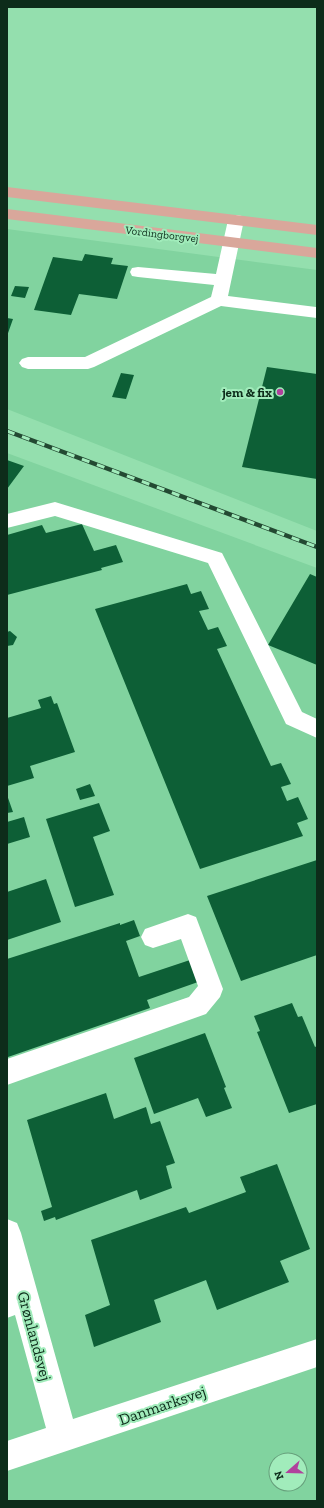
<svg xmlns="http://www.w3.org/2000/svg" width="324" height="1508" viewBox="0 0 324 1508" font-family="'Zilla Slab',serif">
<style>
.built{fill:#81d39f;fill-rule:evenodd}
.building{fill:#0d5f36}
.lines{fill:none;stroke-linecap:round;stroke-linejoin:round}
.minor{fill:#fff;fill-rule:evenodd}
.major{fill:#d9a79b;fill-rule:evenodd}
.rail-casing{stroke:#234932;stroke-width:4.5}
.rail{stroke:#a1ecbb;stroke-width:3;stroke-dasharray:8;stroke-linecap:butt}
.poi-dot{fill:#b1419d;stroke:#a1ecbb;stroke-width:1.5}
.labels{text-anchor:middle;stroke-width:4;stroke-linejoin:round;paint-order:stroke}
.far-street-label{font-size:11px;fill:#0d2c1a;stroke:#a1ecbb}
.poi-label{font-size:13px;font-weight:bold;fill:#0d2c1a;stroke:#a1ecbb;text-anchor:end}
.near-street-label{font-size:16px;fill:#0d2c1a;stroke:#a1ecbb}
</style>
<rect width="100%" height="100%" fill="#94dfae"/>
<path class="built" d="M7,229L317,270V531L7,409Z
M7,453L317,568V1501H7ZM276,1460H300V1484H276Z"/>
<path class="building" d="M85,254L113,258L111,264L128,266L117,299L79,294L71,315L34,310L53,257L82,261Z
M15,286L29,287L25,298L11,296Z
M7,318L13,319L7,336Z
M267,367L317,374V479L242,467Z
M121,373L134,375L126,399L112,397Z
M7,460L24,466L7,489Z
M82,524L94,551L116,545L123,562L101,568L102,570L7,595V535L42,525L46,533Z
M310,574L317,577V665L268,645Z
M187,584L191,594L201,591L209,609L199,611L208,630L218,627L227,646L217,649L271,766L281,763L291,784L281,787L287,801L298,797L308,819L297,823L303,836L200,869L95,609Z
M10,631L17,637L13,645L7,646V632Z
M51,696L54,704L57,703L75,752L30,766L34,778L7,786V718L41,708L38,700Z
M90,784L95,796L80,800L76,789Z
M7,795L13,812L7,813Z
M99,803L110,831L93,837L114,895L75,907L46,819Z
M24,817L30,837L7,844V822Z
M317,860V955L241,981L207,896Z
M46,879L61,922L7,940V892Z
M134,920L140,936L126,941L139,977L190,960L198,982L147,1000L150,1008L8,1057L7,1052V959L120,923V925Z
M292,1003L298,1017L302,1016L315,1047L317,1046V1104L289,1113L257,1032L260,1031L254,1016Z
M205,1033L226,1087L224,1088L232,1108L206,1117L198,1098L154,1114L134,1058Z
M106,1093L114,1119L146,1107L151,1124L160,1121L175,1163L166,1166L172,1188L140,1200L137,1190L56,1220L55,1217L44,1221L41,1211L52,1207L27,1120Z
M277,1164L310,1249L280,1261L289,1282L217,1310L206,1280L154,1300L161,1322L94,1347L85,1315L110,1305L91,1240L186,1207L189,1213L246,1192L240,1177Z"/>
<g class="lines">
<path class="minor" d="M236,215L242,216L244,220L228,296L316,307L317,318L221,306L94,367L88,369H28L22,367L19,363L22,359L28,357H85L211,297L214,285L138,277L132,276L130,272L132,268L138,267L216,274L228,220L230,216Z
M55,502L222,553L302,712L317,719V738L286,724L208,563L55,516L7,528V514Z
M188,914L196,917L223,989L220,997L206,1014L7,1085V1059L189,997L198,986L181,939L153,948L145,945L141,937L145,929Z
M7,1219L17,1223L21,1233L73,1419L317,1339V1367L7,1471V1441L46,1428L15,1315L7,1318V1290L8,1289L7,1284Z"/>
<path class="major" d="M7,187L317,225V235L7,197Z
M7,209L317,248V258L7,219Z"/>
<g class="rail-casing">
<path id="rail" d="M7,431L317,547"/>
</g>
<use href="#rail" class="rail"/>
</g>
<circle class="poi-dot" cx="280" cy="392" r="4"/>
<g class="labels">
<g class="far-street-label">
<text transform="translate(162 234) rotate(7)" y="4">Vordingborgvej</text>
</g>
<g class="poi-label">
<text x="272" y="397">jem &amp; fix</text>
</g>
<g class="near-street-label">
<text transform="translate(35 1336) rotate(75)" y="6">Grønlandsvej</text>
<text transform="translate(162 1405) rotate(-19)" y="6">Danmarksvej</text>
</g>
</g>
<rect width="324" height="1508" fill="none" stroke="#0d2c1a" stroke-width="16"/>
<g transform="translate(288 1472) rotate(250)"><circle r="19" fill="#a1ecbb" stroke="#669f7b"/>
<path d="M0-3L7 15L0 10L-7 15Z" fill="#b1419d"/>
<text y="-6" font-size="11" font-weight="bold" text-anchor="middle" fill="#0d2c1a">N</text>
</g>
</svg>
